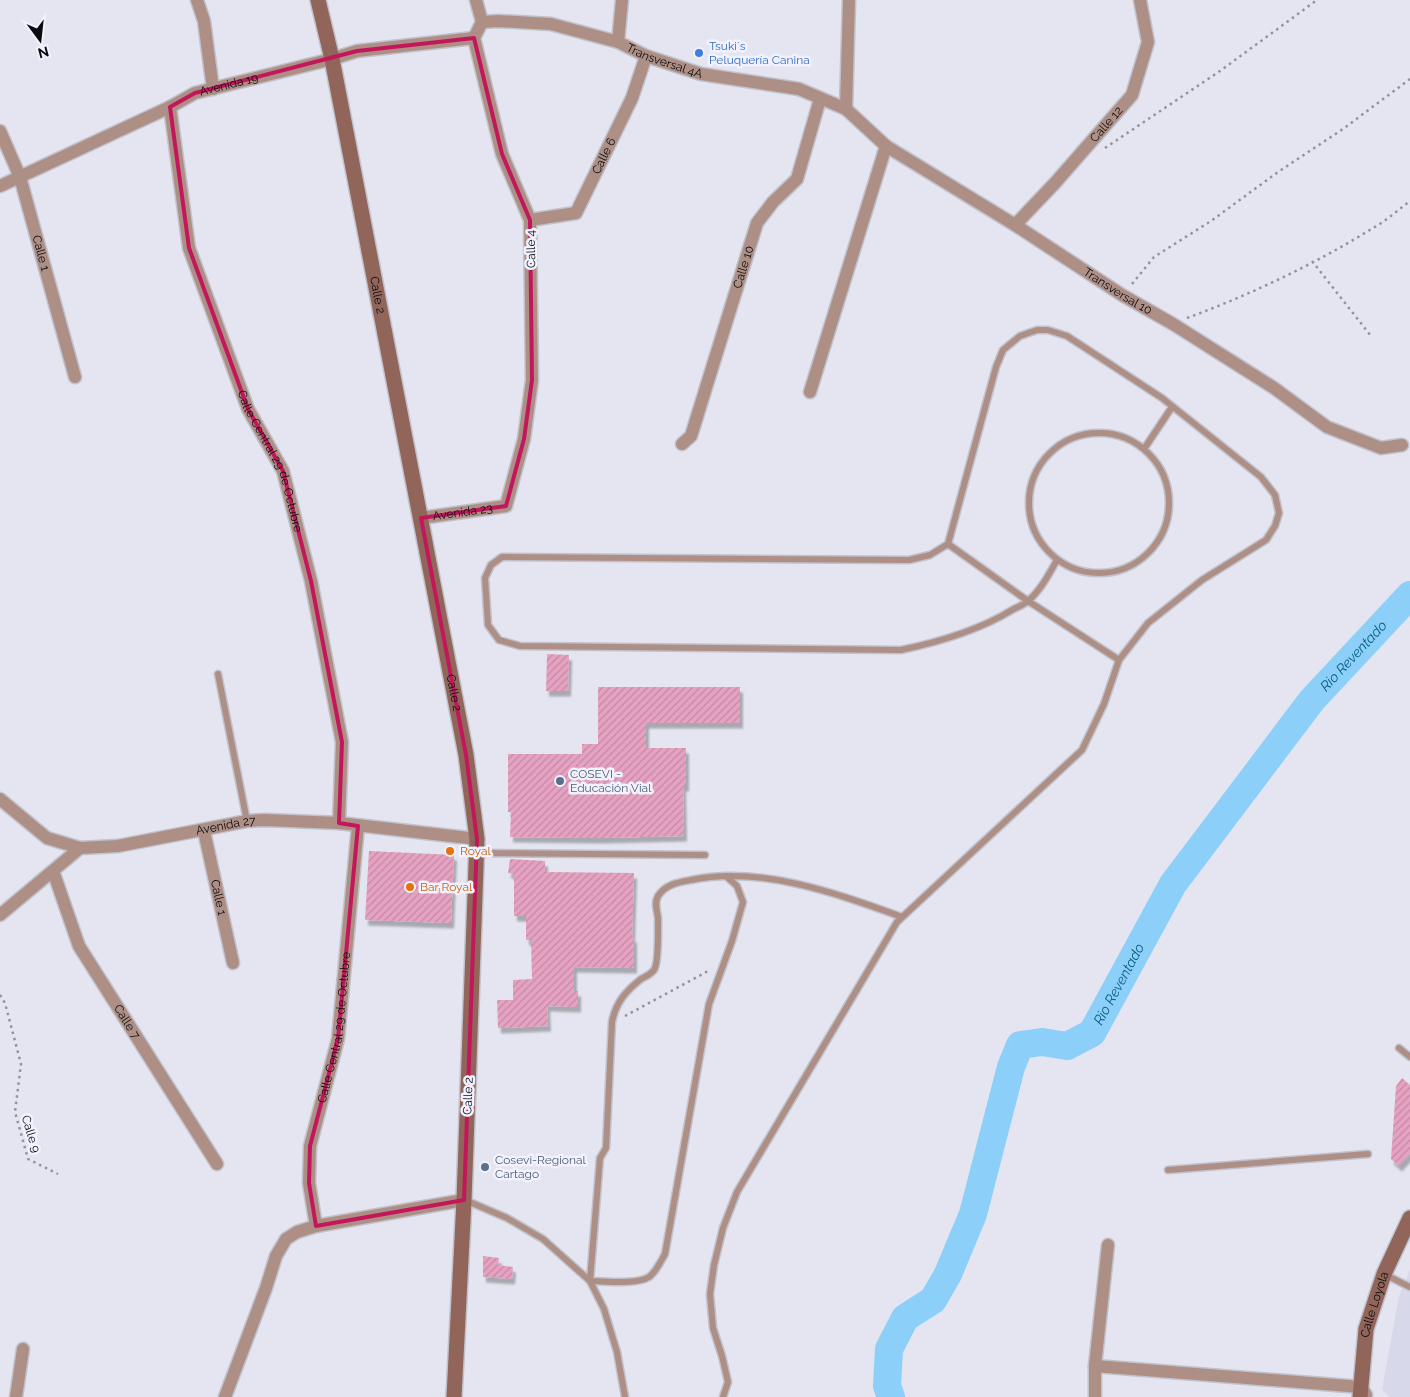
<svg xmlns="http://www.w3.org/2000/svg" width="1410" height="1397" viewBox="0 0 1410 1397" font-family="Raleway,sans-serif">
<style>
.built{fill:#d7d9eb}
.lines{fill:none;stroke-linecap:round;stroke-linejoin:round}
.river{stroke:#8ccff8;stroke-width:28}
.building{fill:url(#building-hatch);filter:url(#shadow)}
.lane-casing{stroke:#c1c2cc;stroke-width:9}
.street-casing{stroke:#c1c2cc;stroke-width:15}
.secondary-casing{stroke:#c1c2cc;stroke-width:18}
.path{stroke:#92939b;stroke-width:2.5;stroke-dasharray:2.5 4;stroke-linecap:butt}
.lane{stroke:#ae8f86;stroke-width:6}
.street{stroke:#ae8f86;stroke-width:12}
.secondary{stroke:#916559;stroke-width:15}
.marked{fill:none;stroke:#c2185b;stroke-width:4;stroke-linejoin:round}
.shop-dot{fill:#3f7fe0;stroke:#f1f2fe;stroke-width:2}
.service-dot{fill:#5c6f8a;stroke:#f1f2fe;stroke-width:2}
.food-dot{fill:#e8710a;stroke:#f1f2fe;stroke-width:2}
.labels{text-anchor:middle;stroke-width:5;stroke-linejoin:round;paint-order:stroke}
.shop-label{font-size:12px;fill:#366cbe;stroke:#f1f2fe;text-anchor:start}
.street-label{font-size:12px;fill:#0b0b0f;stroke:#f1f2fe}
.service-label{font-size:12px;fill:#4e5e75;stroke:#f1f2fe;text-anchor:start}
.food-label{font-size:12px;fill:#c56008;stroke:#f1f2fe;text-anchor:start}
.water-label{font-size:14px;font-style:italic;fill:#075d83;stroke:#f1f2fe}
</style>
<defs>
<pattern id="building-hatch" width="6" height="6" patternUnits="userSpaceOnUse" patternTransform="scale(1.25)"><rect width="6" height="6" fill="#e6a2c1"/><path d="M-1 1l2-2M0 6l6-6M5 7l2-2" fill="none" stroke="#c48aa5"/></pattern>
<filter id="shadow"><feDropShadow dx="3" dy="5.5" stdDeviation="1" flood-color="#0004"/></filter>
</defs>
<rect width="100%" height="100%" fill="#e4e5f0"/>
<path class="built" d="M1410,1270V1397H1390L1382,1390L1399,1296Z"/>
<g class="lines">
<path class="river" id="s1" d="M891,1397L887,1386L889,1349L905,1318L933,1300L948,1274L973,1214L1011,1067L1020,1045L1042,1042L1067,1046L1092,1033L1173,884L1312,700L1410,595"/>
</g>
<path class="building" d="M547,654L569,655L568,691H546Z
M598,687H740V723H646V748H686V786H683L684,836L599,838L510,837L511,812H508V754H582V744H598Z
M369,851L454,855L451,923L365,920Z
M510,859L545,861V872L634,873L632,937H634V968L574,967V991H578V1007L547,1006L548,1026L498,1028L497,1000H513V980L532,979L531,940H526V916H514V874L508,873Z
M1402,1078L1410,1085V1154L1399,1166L1391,1159L1396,1086Z
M483,1256L499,1258L498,1265L513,1267L512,1279L483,1277Z"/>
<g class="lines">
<g class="lane-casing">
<path id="lane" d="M1029 503a70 70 0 1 1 140 0a70 70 0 1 1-140 0Z
M1144,449L1172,407
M948,544L1028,601L1119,660
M218,674L247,821
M477,853L705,855
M1399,1048L1410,1057
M1168,1170L1368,1154
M465,1200L507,1218L543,1239L590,1281L604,1309L617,1352L625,1397
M1384,1274L1410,1287
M590,1281L600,1158L606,1148L612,1022C616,1002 626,991 641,979C645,977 651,974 654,970C659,963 658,928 658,918C657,910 654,903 658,896C666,884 679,882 691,880C760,865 838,894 902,917
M590,1281C605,1281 636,1285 649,1277C656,1272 661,1261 665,1254L709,1004L732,941L743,902L737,886L726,876
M723,1397L728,1382L722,1356L713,1328L710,1294L714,1265L723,1228L737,1192L897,922L1082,750L1104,704L1119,660L1148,623L1202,580L1266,540L1275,526L1279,513L1275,495L1261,477L1162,398L1067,336L1048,330H1037L1020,336L1003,350L996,367L948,544L930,555L909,560L502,557L491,565L485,578L488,625L499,640L520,646L901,650C939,642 978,631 1012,610C1017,607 1024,605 1028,601C1041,590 1049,574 1057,560"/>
</g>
<g class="street-casing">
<g id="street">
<path d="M197,0L204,21L213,89"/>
<path id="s2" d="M482,22L498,21L551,24L618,42L646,56L701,74L799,89L846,109L886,146L1015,225L1122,295L1173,324L1274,388L1327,427L1381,448L1402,445"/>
<path d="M618,42L622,0"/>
<path id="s3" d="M170,107L189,248L248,409L283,471L311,581L342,742L339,823"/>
<path d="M846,109L849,0"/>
<path id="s4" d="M0,131L20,177L75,377"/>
<path id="s5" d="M0,186L170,107L195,93L332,59L357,51L474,38"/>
<path id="s6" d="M530,220L576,213L632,98L646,56"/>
<path id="s7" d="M1015,225L1055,183L1132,95L1148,42L1140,0"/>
<path d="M810,392L886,146"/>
<path id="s8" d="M682,444L691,436L757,223L773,202L797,179L820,99"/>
<path id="s9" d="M421,518L506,506L524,439L532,380L530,220L502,154L474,38L482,22L476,0"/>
<path d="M0,799L47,838L80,848"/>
<path id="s10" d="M204,831L233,963"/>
<path id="s11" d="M53,871L79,946L217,1164"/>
<path id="s12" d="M0,915L80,848L118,846L247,821L265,820L339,823L477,839"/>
<path id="s13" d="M316,1226L309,1183L310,1146L338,1039L358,826"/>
<path d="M1095,1366L1361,1387L1366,1395"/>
<path d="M16,1397L23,1349"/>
<path d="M225,1397L266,1288L276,1256L286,1239L297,1232L316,1226L464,1200"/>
<path d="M1095,1397V1366L1108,1245"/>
</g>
</g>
<g class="secondary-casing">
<g id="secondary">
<path id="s14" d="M318,0L332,59L466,755L477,839L464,1200L454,1397"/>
<path id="s15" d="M1360,1397L1366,1329L1384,1274L1410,1218"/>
</g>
</g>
<path class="path" d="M1105,148L1220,71L1317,0
M1312,261L1371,336
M1132,284L1154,257L1211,221L1278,172L1343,129L1410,79
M1187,318C1252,294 1315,264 1373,228C1386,221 1398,210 1410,201
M0,995L5,1003L21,1064L15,1112L28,1159L58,1174
M625,1016L710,970"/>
<use href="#lane" class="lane"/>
<use href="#street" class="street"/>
<use href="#secondary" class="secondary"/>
</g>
<path class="marked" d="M474,38L502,154L530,220L532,380L524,439L506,506L421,518L466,755L477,839L464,1200L316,1226L309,1183L310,1146L338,1039L358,826L339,823L342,742L311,581L283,471L248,409L189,248L170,107L195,93L357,51Z"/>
<circle class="shop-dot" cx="699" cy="53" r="5"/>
<g class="service-dot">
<circle cx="560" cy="781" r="5"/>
<circle cx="485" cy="1167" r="5"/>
</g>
<g class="food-dot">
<circle cx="450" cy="851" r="5"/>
<circle cx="410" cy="887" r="5"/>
</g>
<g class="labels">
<g class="shop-label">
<text x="709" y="50">Tsuki´s<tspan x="709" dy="14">Peluquería Canina</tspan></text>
</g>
<g class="street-label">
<text dy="4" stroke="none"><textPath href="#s2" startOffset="189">Transversal 4A</textPath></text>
<text dy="4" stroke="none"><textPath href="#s5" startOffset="251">Avenida 19</textPath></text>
<text dy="4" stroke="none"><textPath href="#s7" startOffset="136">Calle 12</textPath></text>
<text dy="4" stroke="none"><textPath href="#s6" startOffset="110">Calle 6</textPath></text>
<text transform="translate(531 249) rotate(-91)" y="4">Calle 4</text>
<text dy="4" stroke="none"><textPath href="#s4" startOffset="129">Calle 1</textPath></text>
<text dy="4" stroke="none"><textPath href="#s8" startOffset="189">Calle 10</textPath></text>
<text dy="4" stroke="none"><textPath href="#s2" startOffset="706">Transversal 10</textPath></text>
<text dy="4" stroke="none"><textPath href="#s14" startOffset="301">Calle 2</textPath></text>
<text dy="4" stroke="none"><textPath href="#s3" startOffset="371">Calle Central 29 de Octubre</textPath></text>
<text dy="4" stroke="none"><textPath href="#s9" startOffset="42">Avenida 23</textPath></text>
<text dy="4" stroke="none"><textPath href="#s14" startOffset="706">Calle 2</textPath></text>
<text dy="4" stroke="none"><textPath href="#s12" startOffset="252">Avenida 27</textPath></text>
<text dy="4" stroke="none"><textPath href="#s10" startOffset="68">Calle 1</textPath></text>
<text dy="4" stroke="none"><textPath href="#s11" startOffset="169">Calle 7</textPath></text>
<text dy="4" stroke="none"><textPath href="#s13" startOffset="202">Calle Central 29 de Octubre</textPath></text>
<text transform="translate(468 1096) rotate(-88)" y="4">Calle 2</text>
<text transform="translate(31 1134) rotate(73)" y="4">Calle 9</text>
<text dy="4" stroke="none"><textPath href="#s15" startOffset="94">Calle Loyola</textPath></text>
</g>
<g class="service-label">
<text x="570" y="778">COSEVI -<tspan x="570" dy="14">Educación Vial</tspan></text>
<text x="495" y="1164">Cosevi-Regional<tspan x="495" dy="14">Cartago</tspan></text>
</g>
<g class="food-label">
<text x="460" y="855">Royal</text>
<text x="420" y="891">Bar Royal</text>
</g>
<g class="water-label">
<text dy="5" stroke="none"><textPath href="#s1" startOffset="924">Rio Reventado</textPath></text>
<text dy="5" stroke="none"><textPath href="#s1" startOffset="519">Rio Reventado</textPath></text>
</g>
</g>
<g transform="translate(40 40) rotate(165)" stroke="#f1f2fe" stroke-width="4" paint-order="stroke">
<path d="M0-4L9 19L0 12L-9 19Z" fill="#0b0b0f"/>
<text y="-8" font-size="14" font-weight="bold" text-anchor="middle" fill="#0b0b0f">N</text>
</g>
</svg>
